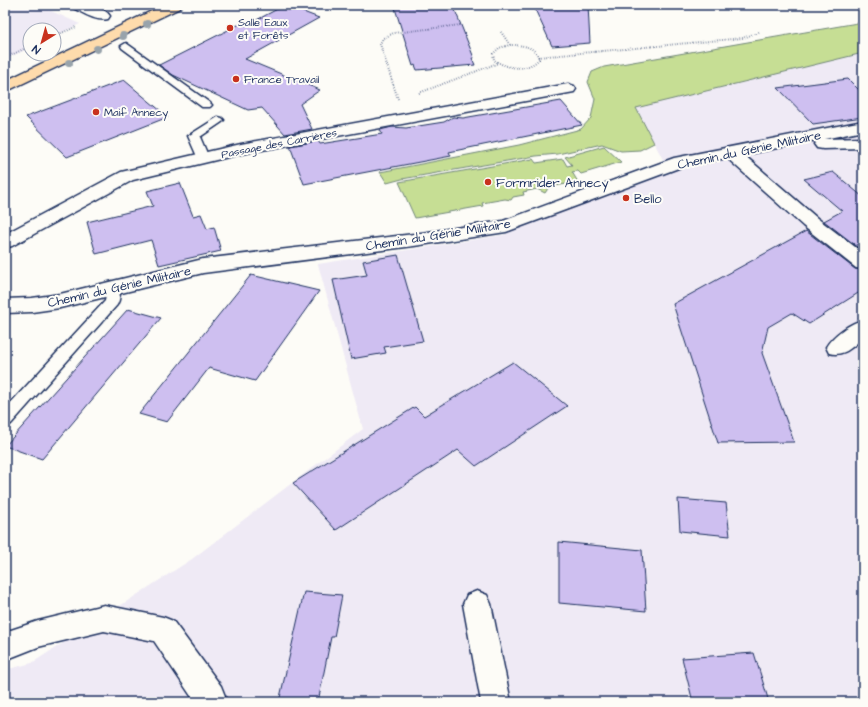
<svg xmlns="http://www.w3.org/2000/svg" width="868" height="707" viewBox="0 0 868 707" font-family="'Architects Daughter',sans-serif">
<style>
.built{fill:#efeaf5}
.green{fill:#c6de94;stroke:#708679}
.building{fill:#cebff0;stroke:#1b2f5e}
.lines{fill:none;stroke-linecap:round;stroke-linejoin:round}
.service-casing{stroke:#1b2f5e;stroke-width:3}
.minor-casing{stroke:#1b2f5e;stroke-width:3}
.primary-casing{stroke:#1b2f5e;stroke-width:3}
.path{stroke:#1b2f5e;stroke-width:2;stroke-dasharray:0.5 2;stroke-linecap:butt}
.service{fill:#fdfcf7;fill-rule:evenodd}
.minor{fill:#fdfcf7;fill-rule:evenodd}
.primary{fill:#fedbac;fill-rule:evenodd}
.tree{fill:#98a3ab}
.poi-dot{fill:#c8321e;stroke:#fdfcf7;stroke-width:1.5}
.labels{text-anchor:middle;stroke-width:4;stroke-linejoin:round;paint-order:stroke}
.far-poi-label{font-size:11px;fill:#1b2f5e;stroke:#fdfcf7;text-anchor:start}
.far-street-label{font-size:11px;fill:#1b2f5e;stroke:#fdfcf7}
.street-label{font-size:13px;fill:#1b2f5e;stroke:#fdfcf7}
.poi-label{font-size:13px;fill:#1b2f5e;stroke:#fdfcf7;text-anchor:start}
</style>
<rect width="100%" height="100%" fill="#fdfcf7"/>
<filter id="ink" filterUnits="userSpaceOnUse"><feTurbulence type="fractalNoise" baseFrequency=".025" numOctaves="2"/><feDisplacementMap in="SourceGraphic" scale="8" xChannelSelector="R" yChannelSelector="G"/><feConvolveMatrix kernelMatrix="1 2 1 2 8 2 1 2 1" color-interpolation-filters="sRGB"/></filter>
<g filter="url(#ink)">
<path class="built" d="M5,5H38L80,24L54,36V30H30V48L5,59Z
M863,53V702H5V670L32,663L192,559L363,429L318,264L503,235L669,171L636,108Z"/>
<path class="green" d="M863,22V53L636,108L654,143L640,150L621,151L602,144L558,154L536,156L402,179L387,183L380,172L519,145L581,129L591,118L595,99L588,82L592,72L604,67Z
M604,146L621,162L581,174L578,171L572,172L578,182L549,187L545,193L537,189L523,192L524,195L513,197L511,200L505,199L482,203L483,206L415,218L399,182L533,159L536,163L563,159L567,166L572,165L565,157Z"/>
<path class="building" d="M285,5L319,18L245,59L320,90L300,104L312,129L285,134L262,108L248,110L173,75L159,65L244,22L249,24Z
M394,5H453L474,58H472L475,65L417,70L415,65L413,66Z
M533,5H588L590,43L552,46Z
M848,79L863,94V117L813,124L778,88Z
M124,80L168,117L67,157L26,117Z
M561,101L582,125L449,152L451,156L304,184L290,146L318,141L320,144L382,134L380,130L392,127L406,128L444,122L453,117L463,118Z
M833,172L863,197V251L824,221L842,211L804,179Z
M180,183L193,216L201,214L207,229L214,227L221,251L159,265L151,240L96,254L87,222L153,206L147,191Z
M806,231L855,269L863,270V290L809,324L792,313L768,327L762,353L794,442L718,443L673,304Z
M398,255L423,341L384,347L386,353L351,359L333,280L367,275L363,261Z
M251,275L319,291L255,381L209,368L167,422L139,414Z
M128,309L161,318L42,459L5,446Z
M513,362L567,406L476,466L458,450L336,530L293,483L415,407L424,416Z
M678,499L726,503L730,536L680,531Z
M559,542L642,550L646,611L559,603Z
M304,592L342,595L334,637H331L318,702H279Z
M754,653L769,702H693L682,658Z"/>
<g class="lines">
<g class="service-casing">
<path id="service" d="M126,43L210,103L212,105L210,107H202L122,48L121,46Z
M218,117L222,118L224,120L222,122L200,137L209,158L203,162L199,161L188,136Z
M113,284L118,286C121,291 120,300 117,305L11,424L5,426V409L105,301L108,286Z"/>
</g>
<g class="minor-casing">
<path id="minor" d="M71,5C83,5 102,4 110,16L108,19C97,22 83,13 73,8Z
M568,84L574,86L576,89L574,92L241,154L133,180L12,246L5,248V234L121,172L241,144Z
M863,121V131L824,139L863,138V148L823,149L817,148L814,144L817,140L821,139L744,155L817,218L863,253V269L856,268L803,226L727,158L684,166L506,232L414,246L203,273L60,308L32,312L5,313V299L32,298L60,294L203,259L414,234L503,221L674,158Z
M863,320V338C852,347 844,357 829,353L826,347C833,335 850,323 863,320Z
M477,591L487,595L491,604L511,702H481L463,604L467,595Z
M104,605L163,617L173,621L221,686L225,696V702H195L154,641L104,631L38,647L5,660V632L38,621Z"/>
</g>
<g class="primary-casing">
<path id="primary" d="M164,5H182L180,8L5,92V81Z"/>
</g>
<path class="path" d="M501,32L510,45
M54,36L76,27
M510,45C522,45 536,46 539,59C527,72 508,69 494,60L493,54L499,48Z
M538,57L743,38L759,32
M5,58L30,46
M419,93L498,63
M398,99L380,44L383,38L394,33L460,25"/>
<use href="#service" class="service"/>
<use href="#minor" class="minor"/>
<use href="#primary" class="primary"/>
</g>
<g class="tree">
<circle cx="147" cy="24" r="4"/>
<circle cx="123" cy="36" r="4"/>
<circle cx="97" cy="49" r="4"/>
<circle cx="69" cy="63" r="4"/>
</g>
</g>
<g class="poi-dot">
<circle cx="230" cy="28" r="4"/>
<circle cx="236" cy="79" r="4"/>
<circle cx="96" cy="112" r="4"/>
<circle cx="488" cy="182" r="4"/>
<circle cx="626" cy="198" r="4"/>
</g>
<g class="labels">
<g class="far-poi-label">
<text x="238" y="26">Salle Eaux<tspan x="238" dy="13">et Forêts</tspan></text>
<text x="244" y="83">France Travail</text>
<text x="104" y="116">Maif Annecy</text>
</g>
<g class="far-street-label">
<text transform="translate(279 143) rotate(-11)" y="4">Passage des Carrières</text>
</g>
<g class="street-label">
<text transform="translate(749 149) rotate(-12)" y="5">Chemin du Génie Militaire</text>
<text transform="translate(438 234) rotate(-9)" y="5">Chemin du Génie Militaire</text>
<text transform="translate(119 286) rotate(-13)" y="5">Chemin du Génie Militaire</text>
</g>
<g class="poi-label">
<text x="496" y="187">Formrider Annecy</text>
<text x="634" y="203">Bello</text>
</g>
</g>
<rect width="868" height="707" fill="none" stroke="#fdfcf7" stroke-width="20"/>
<rect x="10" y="10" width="848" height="687" fill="none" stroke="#1b2f5e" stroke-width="1.5" filter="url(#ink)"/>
<g transform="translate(42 42) rotate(217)"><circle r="19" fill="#fdfcf7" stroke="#a3aaba"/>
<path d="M0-3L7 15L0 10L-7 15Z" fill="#c8321e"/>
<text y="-6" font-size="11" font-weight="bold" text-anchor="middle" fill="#1b2f5e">N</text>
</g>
</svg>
